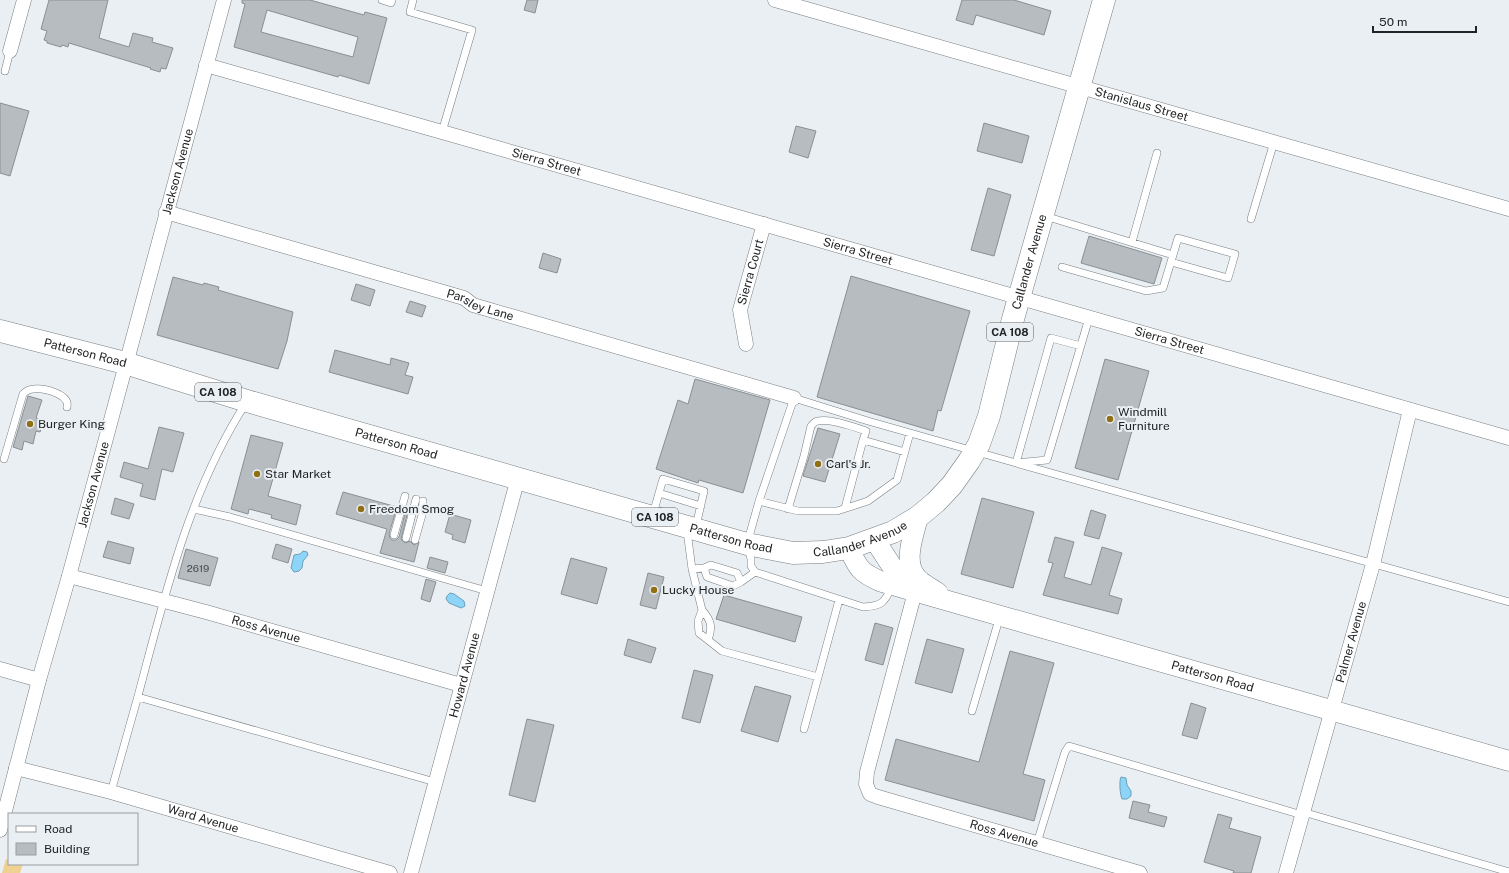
<svg xmlns="http://www.w3.org/2000/svg" width="1509" height="873" viewBox="0 0 1509 873" font-family="'Public Sans',sans-serif">
<style>
.green{fill:#efd291}
.water{fill:#8dd5f8;stroke:#6da0b8}
.building{fill:#b6bcc0;stroke:#898f92;fill-rule:evenodd}
.lines{fill:none;stroke-linecap:round;stroke-linejoin:round}
.lane-casing{stroke:#787e81;stroke-width:8}
.street-casing{stroke:#787e81;stroke-width:15}
.secondary-casing{stroke:#787e81;stroke-width:21}
.primary-casing{stroke:#787e81;stroke-width:23}
.lane{stroke:#fff;stroke-width:7}
.street{stroke:#fff;stroke-width:14}
.secondary{stroke:#fff;stroke-width:20}
.primary{stroke:#fff;stroke-width:22}
.poi-dot{fill:#916f15;stroke:#e9eff3;stroke-width:1.5}
.labels{text-anchor:middle;stroke-width:4;stroke-linejoin:round;paint-order:stroke}
.number-label{font-size:10px;fill:#46494b}
.shield{fill:#e9eff3;stroke:#5d6062;stroke-width:1}
.shield-label{font-size:11px;font-weight:bold;fill:#212324}
.street-label{font-size:12px;fill:#212324;stroke:#e9eff3}
.poi-label{font-size:12px;fill:#212324;stroke:#e9eff3;text-anchor:start}
</style>
<rect width="100%" height="100%" fill="#e9eff3"/>
<path class="green" d="M6,859L9,860V864H23L20,873H2Z"/>
<path class="water" d="M303,551L307,552L308,555L303,561L302,568L299,571L294,572L291,568L294,555L300,554Z
M450,593L454,594L464,601L465,606L461,608L449,603L446,599L447,596Z
M1121,777L1126,778L1127,785L1131,791V796L1127,799H1122C1120,795 1119,781 1121,777Z"/>
<path class="building" d="M49,0H108L99,38L129,47L133,33L153,38L152,42L173,48L166,69L161,68L160,72L150,69L151,68L69,43L68,47L62,45L61,47L47,43V41L44,40L47,31L41,29Z
M242,0H310L364,15L365,12L387,18L369,84L339,75L338,77L234,47L245,4L242,3ZM267,10L358,37L353,57L261,32Z
M527,0H538L535,13L524,10Z
M962,0H1014L1051,11L1044,35L976,15L973,25L956,20Z
M0,103L29,111L10,176L0,173Z
M984,123L1029,136L1022,163L977,151Z
M796,126L816,131L808,158L789,152Z
M988,188L1011,195L994,256L971,250Z
M1089,236L1162,258L1154,284L1081,263Z
M543,253L561,259L557,273L539,268Z
M851,276L970,311L941,411L938,410L933,431L817,397Z
M173,277L203,285L204,283L219,287L218,290L293,312L287,341L278,369L157,335Z
M356,284L375,290L370,306L351,300Z
M410,301L426,306L422,317L406,312Z
M335,350L390,365L391,358L409,363L405,375L413,377L408,394L329,372Z
M1105,359L1149,371L1118,480L1075,468Z
M695,379L770,400L743,493L699,480L698,483L656,469L678,400L688,404Z
M28,396L42,400L36,418L44,420L40,432L36,431L33,444L24,441L22,450L13,447Z
M159,427L184,433L173,472L162,469L155,500L140,496L143,484L120,477L124,462L148,469Z
M818,428L840,434L825,482L803,476Z
M251,435L283,443L268,496L301,505L296,525L271,518L272,515L249,509L248,514L231,509Z
M343,492L397,507L389,534L390,538L392,540H396L399,537L406,510L408,511L401,539L405,543L410,541L414,545L419,542L414,562L380,553L387,529L336,514Z
M115,498L134,504L129,519L111,514Z
M982,498L1034,512L1013,588L961,574Z
M1091,510L1106,515L1099,539L1084,535Z
M450,514L471,520L465,543L452,539L453,535L445,532Z
M1055,537L1074,542L1064,577L1091,585L1102,547L1122,553L1109,595L1122,599L1118,614L1043,595L1053,563L1048,562Z
M108,541L134,548L130,564L103,557Z
M276,544L292,549L288,563L272,558Z
M186,549L218,558L210,586L178,578Z
M430,557L448,562L445,573L427,568Z
M571,558L607,568L597,604L561,594Z
M648,573L664,577L656,609L640,605Z
M426,579L436,582L430,602L421,599Z
M724,595L802,617L795,642L716,619Z
M875,623L893,628L883,665L865,660Z
M628,639L656,648L651,663L624,655Z
M927,639L964,649L952,693L915,683Z
M1010,651L1054,663L1023,774L1045,780L1034,821L885,780L896,739L979,762Z
M694,670L713,675L700,723L682,718Z
M755,686L791,696L778,742L741,731Z
M1191,703L1206,708L1197,739L1182,735Z
M527,719L554,725L535,802L509,795Z
M1133,801L1150,805L1148,812L1167,817L1164,827L1129,818Z
M1218,814L1232,818L1229,828L1261,837L1251,873H1233L1234,871L1204,862Z"/>
<g class="lines">
<g class="lane-casing">
<path id="lane" d="M382,0L391,3L392,0
M413,0L410,12L472,30L442,132
M5,71L10,51
M1045,216L1173,255L1163,288L1146,291L1062,267
M1251,219L1274,142
M1132,242L1157,153
M1171,262L1228,278L1235,254L1178,238L1173,255
M1081,346L1051,338L1016,463L1509,602
M4,459L23,394C26,391 29,389 34,389C44,388 70,394 67,407
M659,493L701,506
M759,501L798,511H837L868,501L897,480L910,433
M845,508L863,440
M194,509L230,517L487,591
M788,509L804,456L811,426C813,424 815,421 818,421C831,418 854,427 866,431L863,440L905,452
M653,514L663,479L704,491L696,526
M687,531L692,569L702,610L698,621L699,633L708,640C713,627 711,620 702,610
M394,535L405,496
M406,538L416,499
M415,540L422,515L423,501
M692,569L704,568L711,565L737,573L741,582L733,586L707,577L704,568
M741,582L755,572
M892,587C884,603 882,606 863,607L755,572L751,566V559L747,544L759,501L794,398L868,421L1016,463L1047,460L1089,318
M708,640L722,651L818,677
M138,697L435,782
M972,711L1000,616
M804,729L839,600
M111,792C120,760 129,728 138,696C165,595 189,491 246,403
M1303,812L1509,872
M1037,843L1065,752L1069,746L1302,815"/>
</g>
<g class="street-casing">
<g id="street">
<path id="s1" d="M775,0L1509,209"/>
<path d="M10,51L24,0"/>
<path id="s2" d="M206,65L442,132L1509,438"/>
<path id="s3" d="M166,212L464,298L473,305L794,398"/>
<path id="s4" d="M746,344L740,310L764,224"/>
<path id="s5" d="M69,576L206,612L461,685"/>
<path id="s6" d="M915,592L867,772L866,784L870,794L878,797L1140,873"/>
<path d="M0,669L39,680"/>
<path id="s7" d="M16,768L111,792L390,873"/>
<path id="s8" d="M0,830L39,680L69,576L224,0"/>
<path id="s9" d="M411,873L518,478"/>
<path id="s10" d="M1286,873L1373,564L1410,410"/>
</g>
</g>
<g class="secondary-casing">
<g id="secondary">
<path d="M918,517C914,534 902,563 917,578C922,584 931,588 938,593"/>
<path d="M874,539L895,571L915,592"/>
<path id="s11" d="M849,548C858,569 861,573 882,582L1509,761"/>
</g>
</g>
<g class="primary-casing">
<g id="primary">
<path id="s12" d="M0,331L125,363L247,401L747,544L793,553L823,552L849,548L893,532L918,517L936,502L952,485L969,461L979,444L989,416L1013,319L1104,0"/>
</g>
</g>
<use href="#lane" class="lane"/>
<use href="#street" class="street"/>
<use href="#secondary" class="secondary"/>
<use href="#primary" class="primary"/>
</g>
<g class="poi-dot">
<circle cx="1110" cy="419" r="4"/>
<circle cx="30" cy="424" r="4"/>
<circle cx="818" cy="464" r="4"/>
<circle cx="257" cy="474" r="4"/>
<circle cx="361" cy="509" r="4"/>
<circle cx="654" cy="590" r="4"/>
</g>
<g class="labels">
<g class="number-label">
<text x="198" y="572">2619</text>
</g>
<g class="shield">
<rect x="987" y="323" width="46" height="18" rx="3"/>
<rect x="195" y="383" width="46" height="18" rx="3"/>
<rect x="632" y="508" width="46" height="18" rx="3"/>
</g>
<g class="shield-label">
<text x="1010" y="336">CA 108</text>
<text x="218" y="396">CA 108</text>
<text x="655" y="521">CA 108</text>
</g>
<g class="street-label">
<text dy="4" stroke="none"><textPath href="#s1" startOffset="381">Stanislaus Street</textPath></text>
<text dy="4" stroke="none"><textPath href="#s2" startOffset="354">Sierra Street</textPath></text>
<text dy="4" stroke="none"><textPath href="#s8" startOffset="682">Jackson Avenue</textPath></text>
<text dy="4" stroke="none"><textPath href="#s2" startOffset="678">Sierra Street</textPath></text>
<text dy="4" stroke="none"><textPath href="#s12" startOffset="1241">Callander Avenue</textPath></text>
<text dy="4" stroke="none"><textPath href="#s4" startOffset="74">Sierra Court</textPath></text>
<text dy="4" stroke="none"><textPath href="#s3" startOffset="328">Parsley Lane</textPath></text>
<text dy="4" stroke="none"><textPath href="#s2" startOffset="1002">Sierra Street</textPath></text>
<text dy="4" stroke="none"><textPath href="#s12" startOffset="88">Patterson Road</textPath></text>
<text dy="4" stroke="none"><textPath href="#s12" startOffset="412">Patterson Road</textPath></text>
<text dy="4" stroke="none"><textPath href="#s8" startOffset="358">Jackson Avenue</textPath></text>
<text dy="4" stroke="none"><textPath href="#s12" startOffset="893">Callander Avenue</textPath></text>
<text dy="4" stroke="none"><textPath href="#s12" startOffset="760">Patterson Road</textPath></text>
<text dy="4" stroke="none"><textPath href="#s5" startOffset="204">Ross Avenue</textPath></text>
<text dy="4" stroke="none"><textPath href="#s10" startOffset="240">Palmer Avenue</textPath></text>
<text dy="4" stroke="none"><textPath href="#s9" startOffset="205">Howard Avenue</textPath></text>
<text dy="4" stroke="none"><textPath href="#s11" startOffset="393">Patterson Road</textPath></text>
<text dy="4" stroke="none"><textPath href="#s7" startOffset="194">Ward Avenue</textPath></text>
<text dy="4" stroke="none"><textPath href="#s6" startOffset="349">Ross Avenue</textPath></text>
</g>
<g class="poi-label">
<text x="1118" y="416">Windmill<tspan x="1118" dy="14">Furniture</tspan></text>
<text x="38" y="428">Burger King</text>
<text x="826" y="468">Carl's Jr.</text>
<text x="265" y="478">Star Market</text>
<text x="369" y="513">Freedom Smog</text>
<text x="662" y="594">Lucky House</text>
</g>
</g>
<rect x="8" y="813" width="130" height="52" fill="#e9eff3" stroke="#999da0"/>
<rect x="16" y="826" width="20" height="6" fill="#ffffff" stroke="#999da0"/>
<text x="44" y="833" font-size="12" fill="#212324">Road</text>
<rect x="16" y="843" width="20" height="12" fill="#b6bcc0" stroke="#999da0"/>
<text x="44" y="853" font-size="12" fill="#212324">Building</text>
<path d="M1373 26v6h103v-6" fill="none" stroke="#212324" stroke-width="2"/>
<text x="1379" y="26" font-size="12" fill="#212324" stroke="#e9eff3" stroke-width="3" paint-order="stroke">50 m</text>
</svg>
